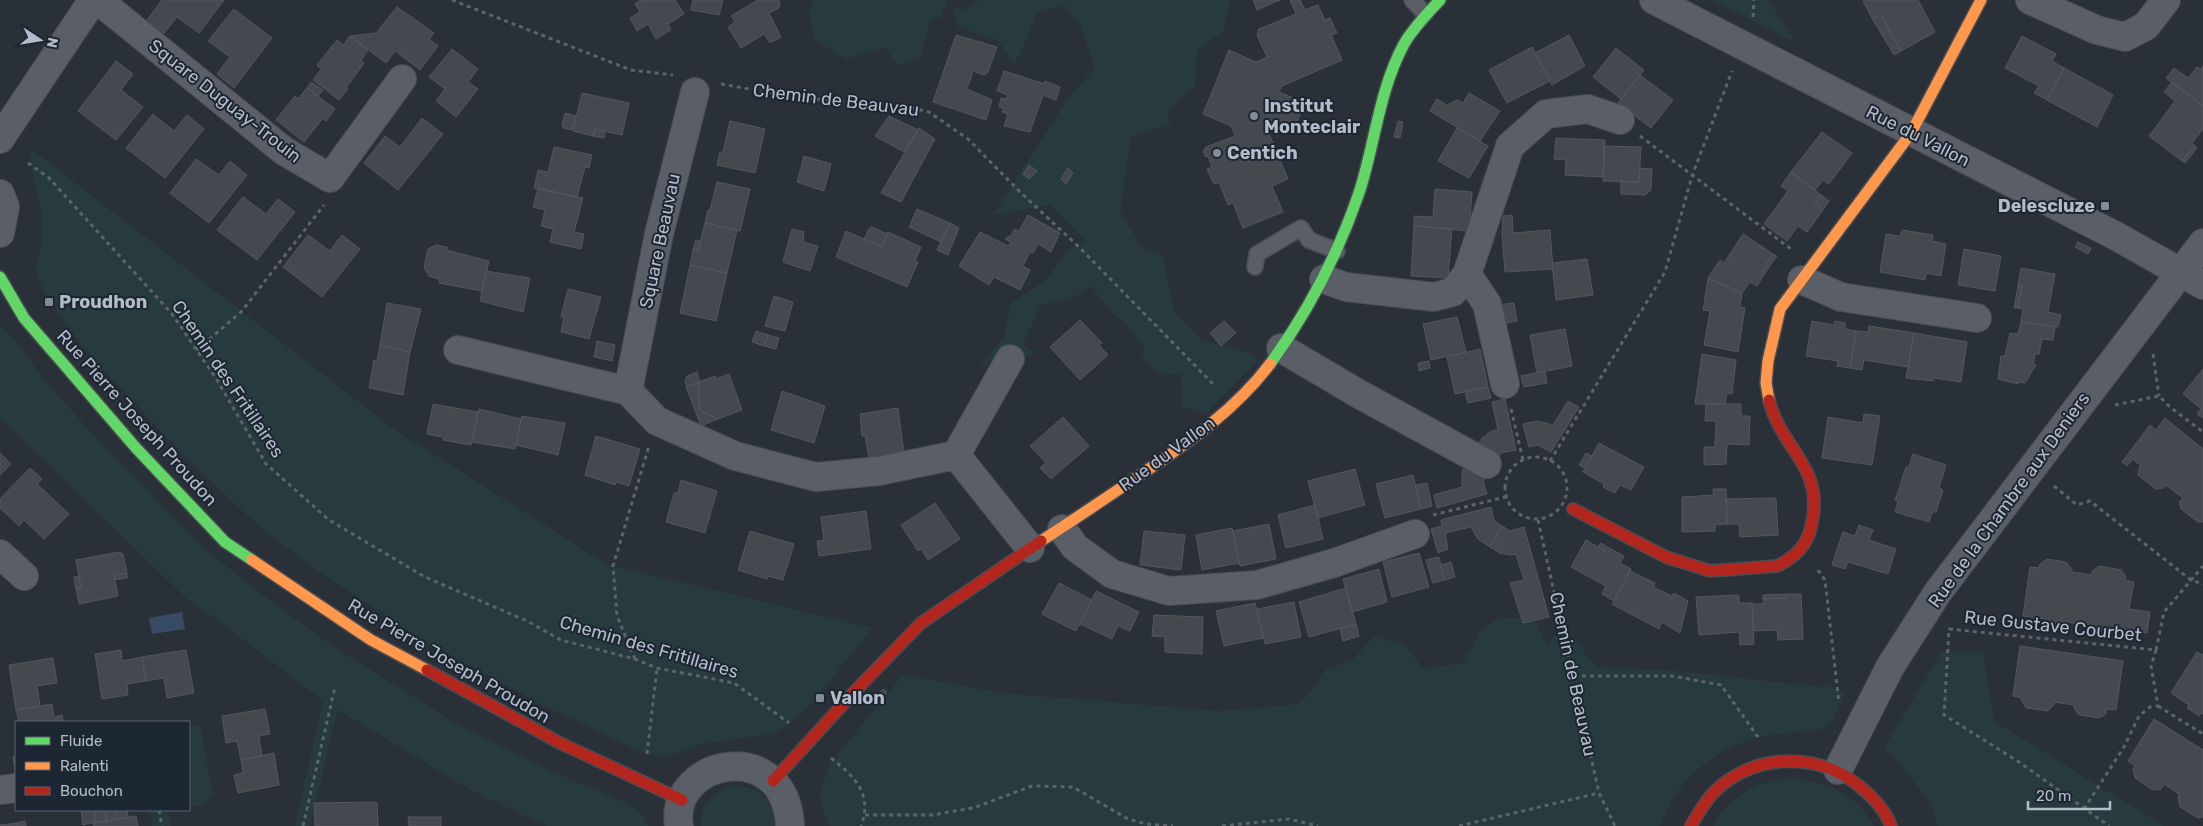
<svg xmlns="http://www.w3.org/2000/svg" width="2203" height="826" viewBox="0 0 2203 826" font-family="Rubik,sans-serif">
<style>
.green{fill:#273a3e}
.water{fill:#384963}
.building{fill:#444950;stroke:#52575f}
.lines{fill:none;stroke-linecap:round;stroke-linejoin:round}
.lane-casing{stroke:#484c53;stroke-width:18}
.street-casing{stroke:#484c53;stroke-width:30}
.fast-casing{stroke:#484c53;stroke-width:14}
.slow-casing{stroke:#484c53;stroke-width:14}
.jam-casing{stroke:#484c53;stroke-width:14}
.path{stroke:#5d636a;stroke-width:3;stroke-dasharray:4 4;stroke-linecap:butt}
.lane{stroke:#5a5e66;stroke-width:15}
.street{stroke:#5a5e66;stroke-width:28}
.fast{stroke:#63d668;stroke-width:11}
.slow{stroke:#ff974d;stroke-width:11}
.jam{stroke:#b3261e;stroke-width:11}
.poi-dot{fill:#848b96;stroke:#1d2633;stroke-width:2}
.labels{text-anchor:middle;stroke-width:4;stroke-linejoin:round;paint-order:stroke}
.street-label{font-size:18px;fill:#b4bcc9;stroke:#1d2633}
.poi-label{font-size:18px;font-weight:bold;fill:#b4bcc9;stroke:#1d2633;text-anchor:start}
</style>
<rect width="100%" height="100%" fill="#2a3038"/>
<path class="green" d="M814,0H948L941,17L930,20L921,57L898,66L885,47L846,59L814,40L809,9Z
M981,0H1230L1223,32L1197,50L1195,86L1167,112L1171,123L1131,137L1120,211L1141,247L1163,256L1174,312L1202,340L1247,352L1259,359L1206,414L1182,406L1181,375L1156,372L1142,355L1144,347L1127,325L1112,313L1091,286L1072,299L1041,305L1023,344L1035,354C1023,359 1015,356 1004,350L974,374L1004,337L1011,303L1045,281L1069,249L1087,242L1051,205L993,215L1069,97L1095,68L1081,27L1063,4L1036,14L1023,48L1014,65L999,41L957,26L953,9L962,10Z
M1710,0H1768L1797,43Z
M30,148L394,429L606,564L873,628L809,706L783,728L771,734L702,744L681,752L659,757L635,749L544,706L416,636L315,569L262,529L189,461L80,344L44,292L35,271L42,245V213L32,172Z
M0,324L21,347L44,380L99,441L202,546L249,585L334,647L456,723L546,769L629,804L643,815L648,826H546L474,792L338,710L310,826H295L323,701L226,626L188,600L0,418Z
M1501,617L1535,620L1547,645L1554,636L1576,639L1587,656L1599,667L1677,671L1822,687L1827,684L1845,694L1833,718L1823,729C1804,733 1785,733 1766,736C1729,742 1690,769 1671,802C1667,810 1664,818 1660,826H830L823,811L820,792L830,764L901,677L905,675L1003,693L1218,711L1298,704L1307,696L1325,670L1352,660L1375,636L1405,646L1424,669L1463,663L1481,630Z
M1942,651L1983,653L1994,721L2164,826H1938L1931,804L1898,761L1884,748Z
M200,725L213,794L205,805L189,807V726Z
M1791,778C1827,783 1856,792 1874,826H1713C1721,808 1744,789 1764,783C1772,780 1782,780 1791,778Z
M734,786C761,788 774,799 777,826H701C700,804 715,792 734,786Z
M150,810H172L168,811L171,826H152Z"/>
<path class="water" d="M182,612L185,629L152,634L149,618Z"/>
<path class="building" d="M162,0H224L199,33L177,17L164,33L147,20Z
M641,0H675L684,14L668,24L671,30L656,39L648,24L637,31L630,18L640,12L635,4Z
M693,0H723L719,15L691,10Z
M758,0H778L780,2L779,8L769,13L781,37L770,43L764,34L741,48L728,27L735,22L731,16Z
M1253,0H1280L1257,10Z
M1290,0H1300L1305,10L1318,5L1325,20L1330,18L1337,33L1331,35L1342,60L1282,86L1279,92L1305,103L1294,129L1268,119L1265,124L1288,179L1272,186L1283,212L1243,228L1233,203L1228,205L1219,182L1214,184L1207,169L1212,167L1208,156L1206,157L1203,152L1206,147L1235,136L1231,126L1203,114L1229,50L1256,62L1267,57L1257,35L1259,29L1296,14Z
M1865,0H1918L1935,32L1901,51L1881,15L1872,18L1863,1Z
M397,7L434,33L429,39L438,46L420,70L395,51L386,63L350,36L376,33Z
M234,9L272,38L234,88L217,74L230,57L208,41Z
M1881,15L1901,51L1894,55L1872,18Z
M956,35L997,47L988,72L984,75L973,71L967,89L992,100L986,120L933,102Z
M1569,35L1585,66L1552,85L1535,53Z
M350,36L368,50L361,60L364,63L346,88L348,89L339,100L313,80L321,69L317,65L337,40L343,45Z
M2022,36L2056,54L2052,61L2064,68L2047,100L2034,93L2039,86L2005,68Z
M1532,47L1550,81L1507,103L1489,70Z
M1616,48L1644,70L1621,99L1593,77Z
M452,49L478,69L468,82L478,89L456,117L436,101L445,89L429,77Z
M116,61L133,74L121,90L143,107L116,140L78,111Z
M2203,66V106L2166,78L2174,68L2188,78L2197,67L2201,69Z
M2064,68L2113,95L2097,127L2047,100Z
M1004,71L1045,84V81L1060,87L1056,100L1043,95L1030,132L1004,126L1008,114L1002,112L1004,109L999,107L1001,98L1006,99L1008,95L997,91Z
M1640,75L1673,100L1651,128L1618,103Z
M311,82L323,90L318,96L307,88Z
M2172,82L2203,106V129L2192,143L2195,146L2182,161L2149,136L2175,101L2164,92Z
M307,88L335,109L326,121L323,118L304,142L276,120L295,96L298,99Z
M582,93L629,103L622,135L595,129L593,136L573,131Z
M1469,93L1500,111L1480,141L1430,111L1437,99L1447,105L1457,100L1463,103Z
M565,113L576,116L572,130L563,128L562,125Z
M153,114L174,131L187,115L204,129L165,178L126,148Z
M889,116L918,130L904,152L875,136Z
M422,118L443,134L398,190L364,163L385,136L400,147Z
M730,121L765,129L755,173L717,165L720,152H723Z
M1398,121L1403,122L1400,138L1394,137Z
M919,128L935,139L901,202L881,193Z
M1457,128L1488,146L1469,178L1438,161Z
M595,129L605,132L604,138L593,136Z
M1822,132L1852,153L1829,184L1823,180L1815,190L1791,172Z
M1556,138L1605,140L1603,177L1565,175L1566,160L1554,159Z
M1604,146L1641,147L1639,182L1603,181Z
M2195,146L2197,148L2185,163L2182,161Z
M554,147L592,155L589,168L585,167L577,197L534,188L538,170L548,172Z
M804,156L831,164L824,191L797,182Z
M196,159L219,175L230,161L247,175L209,223L170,193Z
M1029,165L1037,171L1029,179L1023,174Z
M1068,168L1073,173L1066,184L1061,179Z
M1640,168L1652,169L1651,190L1645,195L1621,194V181L1639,182Z
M1791,172L1821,195L1815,203L1823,210L1807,232L1798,226L1787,241L1764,224L1788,191L1781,186Z
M717,182L750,189L740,231L705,223L708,210H710Z
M538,188L583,198L574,232L584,234L581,249L550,242L553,229L541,226L545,210L533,207Z
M1435,189L1472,192L1469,231L1414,226V216L1433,217Z
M1821,195L1829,201L1823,210L1815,203Z
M243,197L266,214L278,199L295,212L257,260L217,230Z
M917,209L950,223L941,242L909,227Z
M1028,215L1060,233L1051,252L1038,244L1033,253L1030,252L1023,266L1030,270L1020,290L994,277L989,285L959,266L980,232L1008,246L1011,242L1005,239L1008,236L1010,237L1015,229L1019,231Z
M1512,215L1513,233L1550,230L1553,269L1505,272L1502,235L1503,216Z
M705,223L737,230L727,273L690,265L693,250H698Z
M950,223L959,228L948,255L937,250Z
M1414,226L1452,229L1448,278L1411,276Z
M872,227L887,234L882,247L864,239L869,229Z
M792,229L804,232L803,242L818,246L810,271L783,262Z
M1902,230L1933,235L1932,241L1946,244L1941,276L1926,273L1925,280L1880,272L1886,234L1900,236Z
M846,231L882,247L888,232L921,247L915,261L918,262L907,287L836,257Z
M1743,234L1773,254L1762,271L1765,273L1757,286L1750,282L1742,293L1708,278L1720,260L1724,263Z
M308,235L330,251L342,235L360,249L322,297L283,267Z
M696,240L701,241L698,250H693Z
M2078,242L2091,248L2088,254L2075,247Z
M436,245L447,247L446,250L489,261L482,291L439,283V279L429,276L424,267L428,249Z
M1964,249L2001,256L1995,291L1958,285Z
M1773,254L1777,256L1765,273L1762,271Z
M1587,259L1593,295L1556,300L1552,263Z
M690,265L727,273L716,321L680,313Z
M2021,268L2055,274L2048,312L2061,315L2058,327L2021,322L2023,309L2018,308L2022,286H2018Z
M486,271L530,278L523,312L480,301Z
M1708,279L1742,293L1740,307L1745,308L1738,352L1704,345L1710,311L1703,310Z
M2018,286H2022L2018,308H2014Z
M568,289L601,297L589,339L561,332L564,317H561Z
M774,296L793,302L785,331L765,326Z
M387,303L421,309L410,352L380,345Z
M1514,303L1517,321L1502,324L1498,305Z
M1457,317L1466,352L1431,360L1423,324Z
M1080,320L1102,343L1099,345L1108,355L1080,380L1050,347Z
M1224,321L1236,333L1221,346L1210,333Z
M1812,321L1834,325L1835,321L1845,323V329L1856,331L1850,368L1837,366L1838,361L1806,356Z
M2021,322L2055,327L2053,340L2042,339L2039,354H2035L2033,364L2036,365L2025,383L2018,382V384L1998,379L2001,356H2005L2010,333L2018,334Z
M1869,326L1914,333L1908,367L1864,360L1862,370L1850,368L1856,331L1868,332Z
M1565,329L1572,366L1537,373L1530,335Z
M756,331L768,335L764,346L752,342Z
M1914,333L1967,342L1961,382L1934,378L1933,381L1906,378Z
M768,335L779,338L776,349L764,346Z
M597,341L615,345L612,361L594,357Z
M380,345L410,352L403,395L369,388L374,360L377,361Z
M1480,349L1488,387L1455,394L1447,357Z
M1702,354L1736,360L1732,394L1727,393L1725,404H1695Z
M1429,361L1430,368L1419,371L1418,363Z
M2203,369V418L2197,414L2201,409L2183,394Z
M1545,371L1547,383L1524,387L1521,376Z
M697,372L700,382L687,387L685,381L687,376Z
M729,374L742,410L718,419L700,410L698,382L715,376L716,379Z
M698,382L700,410L718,419L701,426L686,387Z
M1488,387L1491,398L1468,403L1465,391Z
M782,391L825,406L814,443L771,430Z
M1505,399L1516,450L1501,453L1496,461L1475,449L1482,438L1492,431L1498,430L1492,402Z
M1568,401L1579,407L1551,452L1538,445L1529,447L1523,424L1537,421L1553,425Z
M433,404L478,412L471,445L443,440V437L427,434Z
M1706,404H1741V416H1750L1749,445L1727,444L1726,464L1704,465V447H1715L1716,421H1705Z
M898,408L904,453L869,457L865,436H862L860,414Z
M479,409L521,419L515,449L472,442Z
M1864,414L1880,416L1872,465L1822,458L1828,417L1863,423Z
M522,416L565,423L558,455L516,445Z
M1063,417L1089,446L1051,479L1040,468L1046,463L1030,446Z
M2165,418L2203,449V522H2198L2181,509L2179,502L2183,498L2166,485L2163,488L2156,489L2138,475L2140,465L2133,459L2127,466L2122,462L2150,425L2156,430Z
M596,436L640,449L629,486L616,482L615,485L585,475Z
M1599,443L1644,467L1631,490L1620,485L1615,493L1603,487L1604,484L1583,472Z
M0,453L11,464L0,475Z
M1586,453L1592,456L1584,468L1579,465Z
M1913,454L1946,465L1939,488L1943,490L1936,512H1932L1929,522L1895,512L1898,501L1895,500L1897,495L1906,467H1909Z
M1469,460L1490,472L1483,482L1487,494L1437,508L1434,495L1462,487V472Z
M30,468L42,479L37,484L69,514L44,539L24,520L19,526L0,508V499Z
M1355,469L1365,505L1318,518L1308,481Z
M1413,475L1421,509L1385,518L1376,484Z
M681,480L717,491L705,533L666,522L674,493H678Z
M1427,483L1432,506L1421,509L1415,485Z
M1713,489H1726L1727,524L1715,525V531L1682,532V497L1714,495Z
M1776,498L1778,535L1740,537L1739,524H1727L1726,499Z
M935,503L960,539L928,560L921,549L918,551L901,525Z
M1315,505L1323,539L1286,548L1278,515Z
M1491,507L1494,521L1502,526L1490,547L1478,539L1471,527L1445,533L1448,549L1438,553L1431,529L1442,526L1441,520Z
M866,511L871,549L819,556L817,541L824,540L821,517Z
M1269,524L1276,559L1240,566L1233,531Z
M1859,525L1873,530L1869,540L1896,549L1888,574L1848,562L1845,569L1832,565L1843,532L1855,536Z
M1502,526L1510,531L1524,527L1549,617L1523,623L1510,583L1524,580L1516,554L1510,555L1500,553L1490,547Z
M1232,528L1239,563L1202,570L1196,535Z
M750,531L794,544L783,580L768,576L767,579L738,570Z
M1144,531L1185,535L1181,570L1140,565Z
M1586,540L1608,553L1611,549L1624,556L1620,563L1631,569L1614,601L1602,594L1606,586L1571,567Z
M1601,543L1611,549L1608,553L1598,547Z
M119,552L123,554L127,573L114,575L118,596L79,604L76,589L81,588L76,560Z
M1419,553L1429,587L1392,597L1383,562Z
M1439,557L1444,580L1433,583L1426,560Z
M2047,559L2066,562L2072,569V572L2091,575L2093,571L2099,566L2121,570L2126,577L2125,580L2134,582L2129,609L2150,612L2147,633L2105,627L2104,632L2091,630L2092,626L2059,621V626L2045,624L2046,619L2023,616L2030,567L2039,568L2040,564Z
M1451,562L1455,577L1444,580L1441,565Z
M1379,569L1387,602L1352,612L1343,579Z
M1630,571L1655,583L1653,587L1672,596L1674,593L1688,601L1680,633L1662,622L1659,629L1612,604Z
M127,573V578L115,580L114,575Z
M79,576L81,588L76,589L74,577Z
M1059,583L1092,600L1076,631L1042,614Z
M1346,588L1356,624L1309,637L1299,602Z
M1096,591L1139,612L1130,631L1118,626L1112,639L1080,624Z
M1787,594H1801L1803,639L1778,640L1777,630L1753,631L1752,604H1764L1763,599L1786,598Z
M1787,594L1786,598L1763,599V595Z
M1739,595V603H1752L1754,644L1740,645L1739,632L1699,635L1696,597Z
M1294,602L1301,637L1265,644L1257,609Z
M1255,603L1263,638L1224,646L1216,611Z
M1154,615L1203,617L1202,654L1165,652V637L1152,636Z
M1356,624L1359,636L1343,641L1340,629Z
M2020,646L2123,661L2116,710L2106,709V714L2099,718L2079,715L2074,708V705L2054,702L2053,706L2048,711L2026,708L2021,700L2022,698L2013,696Z
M121,650L122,661L142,657L146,681L127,684L128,695L102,699L95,654Z
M186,650L194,693L167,698L164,678L146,681L142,657Z
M2197,652L2203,655V714L2201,713L2199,716L2187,708L2189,705L2171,693Z
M53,658L57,683L37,686L40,706L16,710L9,665Z
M883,689L887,692L877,704L873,700Z
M52,704L54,717L62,715L63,722H19L16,710Z
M265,709L270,734L259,736L262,756L241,760L237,741L226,743L222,716Z
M2154,719L2203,750V817L2198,818L2180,807L2178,798L2179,794L2164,784L2161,789L2153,790L2135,778L2133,769L2135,766L2128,761Z
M274,753L279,785L238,793L234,775L243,773L241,760Z
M16,756V776L13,757Z
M372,802L377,803L378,826H315L314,803Z
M81,810H94L96,822L83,825Z
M94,810H105L107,821L96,822Z
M105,810H116L117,819L107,821Z
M116,810H127L128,817L117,819Z
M136,816L138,826H94L93,823Z
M408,817H441V826H409Z
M25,821L26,826H17V823Z
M17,823V826H0V825Z"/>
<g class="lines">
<g class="lane-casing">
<path id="lane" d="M1412,0L1425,14
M1255,267L1257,254L1301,228L1309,240L1337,251"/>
</g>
<g class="street-casing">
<path id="street" d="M98,0L284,151L330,178L402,79
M1654,0L2116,236L2203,285
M2030,0L2097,30L2125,37L2146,26L2166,0
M0,139L93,0
M0,194L5,207L0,233
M1467,274L1487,304L1505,384
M1324,279L1346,287L1434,297L1453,292L1467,274L1510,146L1546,114L1588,109L1620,120
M1802,280L1841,297L1977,318
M1281,348L1359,394L1487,464
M458,350L628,391L657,421L735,456L816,477L879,471L956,455
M1010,359L956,455L1030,548
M628,391L659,234L695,92
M1062,529L1075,547L1112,574L1169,591L1257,585L1334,563L1415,534
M0,554L24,576
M1838,770L1890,667L1938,592L2203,243
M0,790L16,788
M679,826C668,759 786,735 790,826"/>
</g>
<g class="fast-casing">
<path id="fast" d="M0,277L24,318L136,448L225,542L252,560
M1270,364C1308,312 1338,254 1359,193C1375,144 1379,90 1404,44C1414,27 1427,14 1440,0"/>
</g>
<g class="slow-casing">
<path id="slow" d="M1769,400L1766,383L1768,361L1780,309L1911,133L1981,0
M1041,541C1075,519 1109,496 1143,473C1189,442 1236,409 1270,364
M252,560L371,640L427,670"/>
</g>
<g class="jam-casing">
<path id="jam" d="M1573,509L1666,557L1710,571L1777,566C1794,558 1807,546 1811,527C1826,466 1782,452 1769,400
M427,670L560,743L682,800
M773,781L856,690L921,623L1041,541
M1691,826C1700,810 1709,795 1723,784C1763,753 1819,754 1858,785C1872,796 1885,809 1891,826"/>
</g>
<path class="path" d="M452,0L631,70L673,75
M1753,17L1754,0
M721,84L800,98L900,105L929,112L968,139L1019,191L1082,250L1214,385
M1640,136L1791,249
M28,163L49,178L172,314L217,380L266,464L329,520L425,577L527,621L561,640L635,659L657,668L734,683L789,723
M197,350L241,312L324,205
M2153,354L2159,396
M2115,405L2159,396L2170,407L2203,432
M1511,409L1523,460
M1505 488a31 31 0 1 1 62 0a31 31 0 1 1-62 0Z
M1550,461L1665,272L1692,176L1732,71
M2054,486L2077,505L2090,501L2191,580L2203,584
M1433,515L1505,497
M1538,520L1599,793L1615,826
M1818,570L1825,580L1839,703
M2156,650L2164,612L2203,566
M635,659L617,616L613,566L649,446
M1574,676H1672L1721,685L1758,737
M2158,706L2203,734
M647,754L657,668
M831,758C855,777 873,794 861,826
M2084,809L2124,747L2139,716L2150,707L2158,706L2151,666L2156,650L1949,629L1944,715L2019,762L2109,826
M159,810L162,826
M865,815H932L973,808L1032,786L1073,787L1128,819L1146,824L1173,826
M303,826L335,687
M1222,826L1289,819L1318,826
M1459,826L1599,793"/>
<use href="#lane" class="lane"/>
<use href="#street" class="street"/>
<use href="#fast" class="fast"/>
<use href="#slow" class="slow"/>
<use href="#jam" class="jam"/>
</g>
<g class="poi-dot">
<circle cx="1254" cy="116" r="5"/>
<circle cx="1217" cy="153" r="5"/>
<rect x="2100" y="201" width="10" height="10" rx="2.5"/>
<rect x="44" y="297" width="10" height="10" rx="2.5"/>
<rect x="815" y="693" width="10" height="10" rx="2.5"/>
</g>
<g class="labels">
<g class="street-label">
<text transform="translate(836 100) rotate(7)" y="6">Chemin de Beauvau</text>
<text transform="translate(225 101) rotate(38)" y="6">Square Duguay-Trouin</text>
<text transform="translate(1918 136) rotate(27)" y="6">Rue du Vallon</text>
<text transform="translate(660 241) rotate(-78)" y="6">Square Beauvau</text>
<text transform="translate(228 379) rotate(56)" y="6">Chemin des Fritillaires</text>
<text transform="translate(137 418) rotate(48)" y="6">Rue Pierre Joseph Proudon</text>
<text transform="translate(1167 454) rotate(-36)" y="6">Rue du Vallon</text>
<text transform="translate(2009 500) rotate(-54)" y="6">Rue de la Chambre aux Deniers</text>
<text transform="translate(2053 626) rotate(6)" y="6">Rue Gustave Courbet</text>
<text transform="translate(649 647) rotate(16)" y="6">Chemin des Fritillaires</text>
<text transform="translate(449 661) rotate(30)" y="6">Rue Pierre Joseph Proudon</text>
<text transform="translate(1573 674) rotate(78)" y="6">Chemin de Beauvau</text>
</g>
<g class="poi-label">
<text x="1264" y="112">Institut<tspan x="1264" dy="21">Monteclair</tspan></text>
<text x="1227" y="159">Centich</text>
<text x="2095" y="212" text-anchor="end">Delescluze</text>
<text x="59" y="308">Proudhon</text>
<text x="830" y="704">Vallon</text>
</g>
</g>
<rect x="15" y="721" width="175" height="90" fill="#1d2633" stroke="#59626f"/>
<rect x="25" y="737" width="25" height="8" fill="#63d668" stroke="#59626f"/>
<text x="60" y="746" font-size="15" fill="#b4bcc9">Fluide</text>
<rect x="25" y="762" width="25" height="8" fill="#ff974d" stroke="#59626f"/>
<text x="60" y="771" font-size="15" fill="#b4bcc9">Ralenti</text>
<rect x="25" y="787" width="25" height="8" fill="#b3261e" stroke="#59626f"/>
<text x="60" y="796" font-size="15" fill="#b4bcc9">Bouchon</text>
<g transform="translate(40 40) rotate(102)" stroke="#1d2633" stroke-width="4" paint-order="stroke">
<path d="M0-4L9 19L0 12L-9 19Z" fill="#b4bcc9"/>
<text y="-8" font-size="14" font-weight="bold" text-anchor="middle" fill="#b4bcc9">N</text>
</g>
<path d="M2028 801v8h82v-8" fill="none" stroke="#b4bcc9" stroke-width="2.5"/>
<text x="2036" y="801" font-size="15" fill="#b4bcc9" stroke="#1d2633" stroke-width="4" paint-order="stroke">20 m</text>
</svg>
